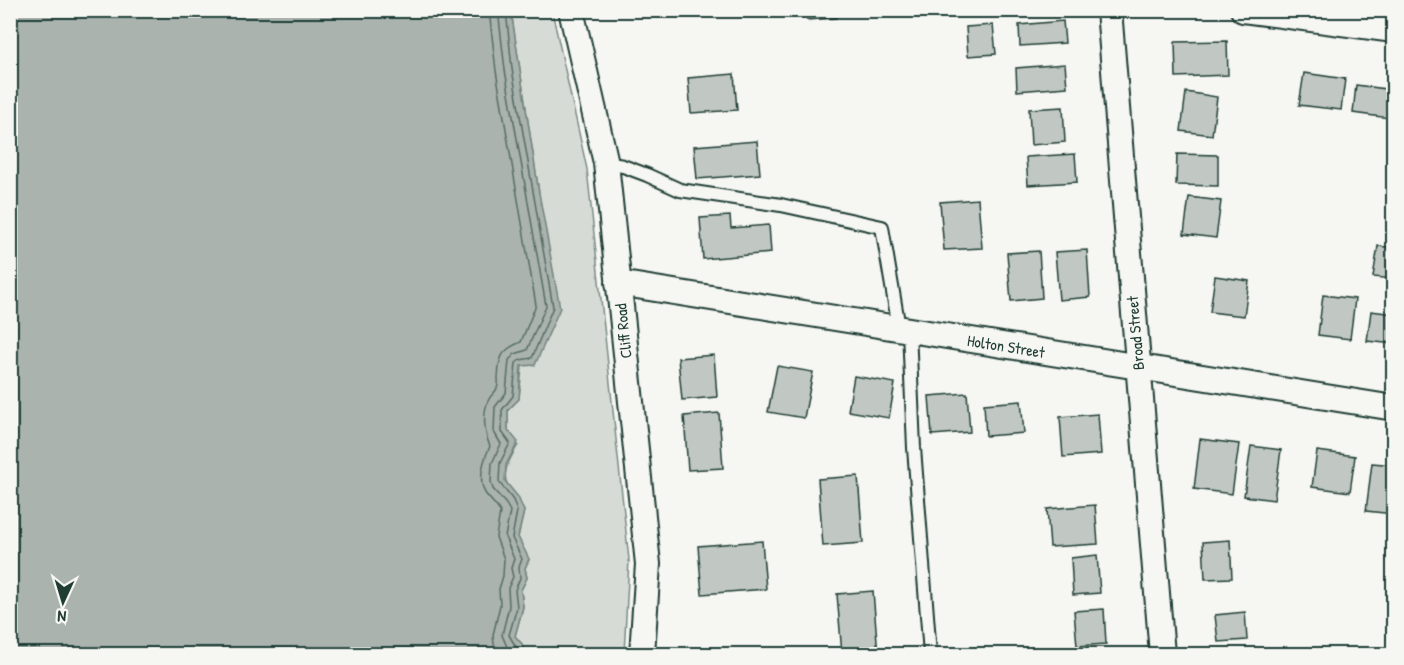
<svg xmlns="http://www.w3.org/2000/svg" width="1404" height="665" viewBox="0 0 1404 665" font-family="'Patrick Hand',sans-serif">
<style>
.green{fill:#d6dbd6;stroke:#7a8c85;stroke-width:1.5}
.water{fill:#aab3ae;stroke:#72847d;stroke-width:1.5}
.lines{fill:none;stroke-linecap:round;stroke-linejoin:round}
.shore{stroke:#576c65;stroke-width:1.5}
.building{fill:#c1c8c3;stroke:#1f3d34;stroke-width:1.5}
.service-casing{stroke:#1f3d34;stroke-width:16}
.minor-casing{stroke:#1f3d34;stroke-width:28}
.service{stroke:#f6f6f2;stroke-width:12}
.minor{stroke:#f6f6f2;stroke-width:24}
.labels{text-anchor:middle;stroke-width:6;stroke-linejoin:round;paint-order:stroke}
.street-label{font-size:16px;fill:#1f3d34;stroke:#f6f6f2}
</style>
<rect width="100%" height="100%" fill="#f6f6f2"/>
<filter id="ink" filterUnits="userSpaceOnUse"><feTurbulence type="fractalNoise" baseFrequency=".0167" numOctaves="2"/><feDisplacementMap in="SourceGraphic" scale="12" xChannelSelector="R" yChannelSelector="G"/><feConvolveMatrix kernelMatrix="1 2 1 2 8 2 1 2 1" color-interpolation-filters="sRGB"/></filter>
<g filter="url(#ink)">
<path class="green" d="M511,11H552L587,169L629,560L624,654H524L522,644L515,636L523,607L521,590L527,578L525,568L529,560L518,537L524,511C504,480 497,479 518,445L508,430V410L519,399L539,193Z"/>
<path class="water" d="M10,11H511L539,193L560,308L535,365L521,366L519,399L508,410V430L518,442L506,465L505,481L518,497L524,511L518,537L529,559L525,568L527,578L521,590L523,607L515,636L522,644L524,654H11Z"/>
<g class="lines">
<path class="shore" d="M489,10L496,71L536,305L521,342C501,350 499,357 498,378C498,382 499,385 497,388C496,392 491,395 489,399C482,412 484,433 490,446C484,459 477,478 485,493C490,500 496,505 500,512L496,537L504,559L503,576L499,589L500,605L493,635L494,644L501,654
M498,10L505,70L546,306L527,350L515,354L509,360L506,393L495,407L494,432L501,444L492,463L491,482L493,489L506,504L510,511L505,537L514,559L511,568L513,577L508,588L509,606L502,635L510,654
M506,10L512,69L553,307L532,358L520,360L516,363L513,396L502,410V432L510,443L500,463L499,482L513,500L517,511L512,538L522,559L519,567L520,578L515,590L517,607L509,635L516,647L518,654"/>
</g>
<path class="building" d="M806,10H836V18L807,20Z
M1063,21L1065,43L1020,46L1019,25Z
M993,25L996,54L968,56L966,27Z
M1227,41L1228,75L1176,77L1175,42Z
M1065,64L1067,87L1017,91L1016,68Z
M1304,73L1345,79L1341,110L1299,105Z
M734,74L737,110L691,113L688,78Z
M1356,85L1393,90L1389,118L1353,113Z
M1186,92L1217,97L1212,135L1181,131Z
M1063,107L1065,142L1031,145L1029,109Z
M757,141L760,174L697,179L694,146Z
M1075,154L1077,182L1028,185L1026,157Z
M1177,154L1218,155V186L1176,185Z
M1189,197L1221,201L1216,238L1184,234Z
M978,199L982,248L944,250L940,202Z
M730,216L731,228L769,225L771,253L703,259L700,218Z
M1378,246L1394,248V279L1373,277Z
M1087,250L1090,297L1059,300L1055,252Z
M1039,251L1042,298L1011,301L1007,253Z
M1215,276L1249,281L1244,316L1210,312Z
M1323,295L1355,299L1350,339L1318,335Z
M1371,311L1394,314V344L1367,341Z
M714,355L717,397L682,400L678,358Z
M777,366L813,372L804,418L768,412Z
M854,376L895,383L889,418L848,411Z
M967,393L970,432L932,435L929,396Z
M1021,401L1024,433L986,436L984,404Z
M719,413L723,468L688,470L684,416Z
M1098,414L1101,454L1063,457L1060,417Z
M1200,439L1239,444L1232,494L1194,489Z
M1251,446L1281,450L1274,500L1244,496Z
M1317,451L1355,456L1350,492L1312,487Z
M1372,463L1394,465V514L1366,511Z
M858,476L863,543L823,546L818,479Z
M1095,505L1098,544L1050,547L1047,509Z
M1230,540L1232,578L1205,579L1203,542Z
M762,541L766,589L702,594L698,546Z
M1097,555L1100,593L1073,595L1071,558Z
M873,591L878,654H842L837,594Z
M1104,609L1106,644L1077,646L1074,611Z
M1245,612L1247,640L1218,642L1215,615Z"/>
<g class="lines">
<g class="service-casing">
<path id="service" d="M606,163L623,166L647,175L680,190L781,205L882,227L899,328
M909,330L914,448L930,654"/>
</g>
<g class="minor-casing">
<path id="minor" d="M571,10L606,163L648,564L642,654
M1109,10L1162,654
M1243,10L1394,30
M618,283L1394,408"/>
</g>
<use href="#service" class="service"/>
<use href="#minor" class="minor"/>
</g>
</g>
<g class="labels">
<g class="street-label">
<text transform="translate(623 331) rotate(-96)" y="6">Cliff Road</text>
<text transform="translate(1135 333) rotate(-95)" y="6">Broad Street</text>
<text transform="translate(1006 346) rotate(9)" y="6">Holton Street</text>
</g>
</g>
<rect width="1404" height="665" fill="none" stroke="#f6f6f2" stroke-width="36"/>
<rect x="18" y="18" width="1368" height="629" fill="none" stroke="#1f3d34" stroke-width="2" filter="url(#ink)"/>
<g transform="translate(63 602) rotate(184)" stroke="#f6f6f2" stroke-width="4.5" paint-order="stroke">
<path d="M0-4.5L10 22L0 15L-10 22Z" fill="#1f3d34"/>
<text y="-9" font-size="16" font-weight="bold" text-anchor="middle" fill="#1f3d34">N</text>
</g>
</svg>
